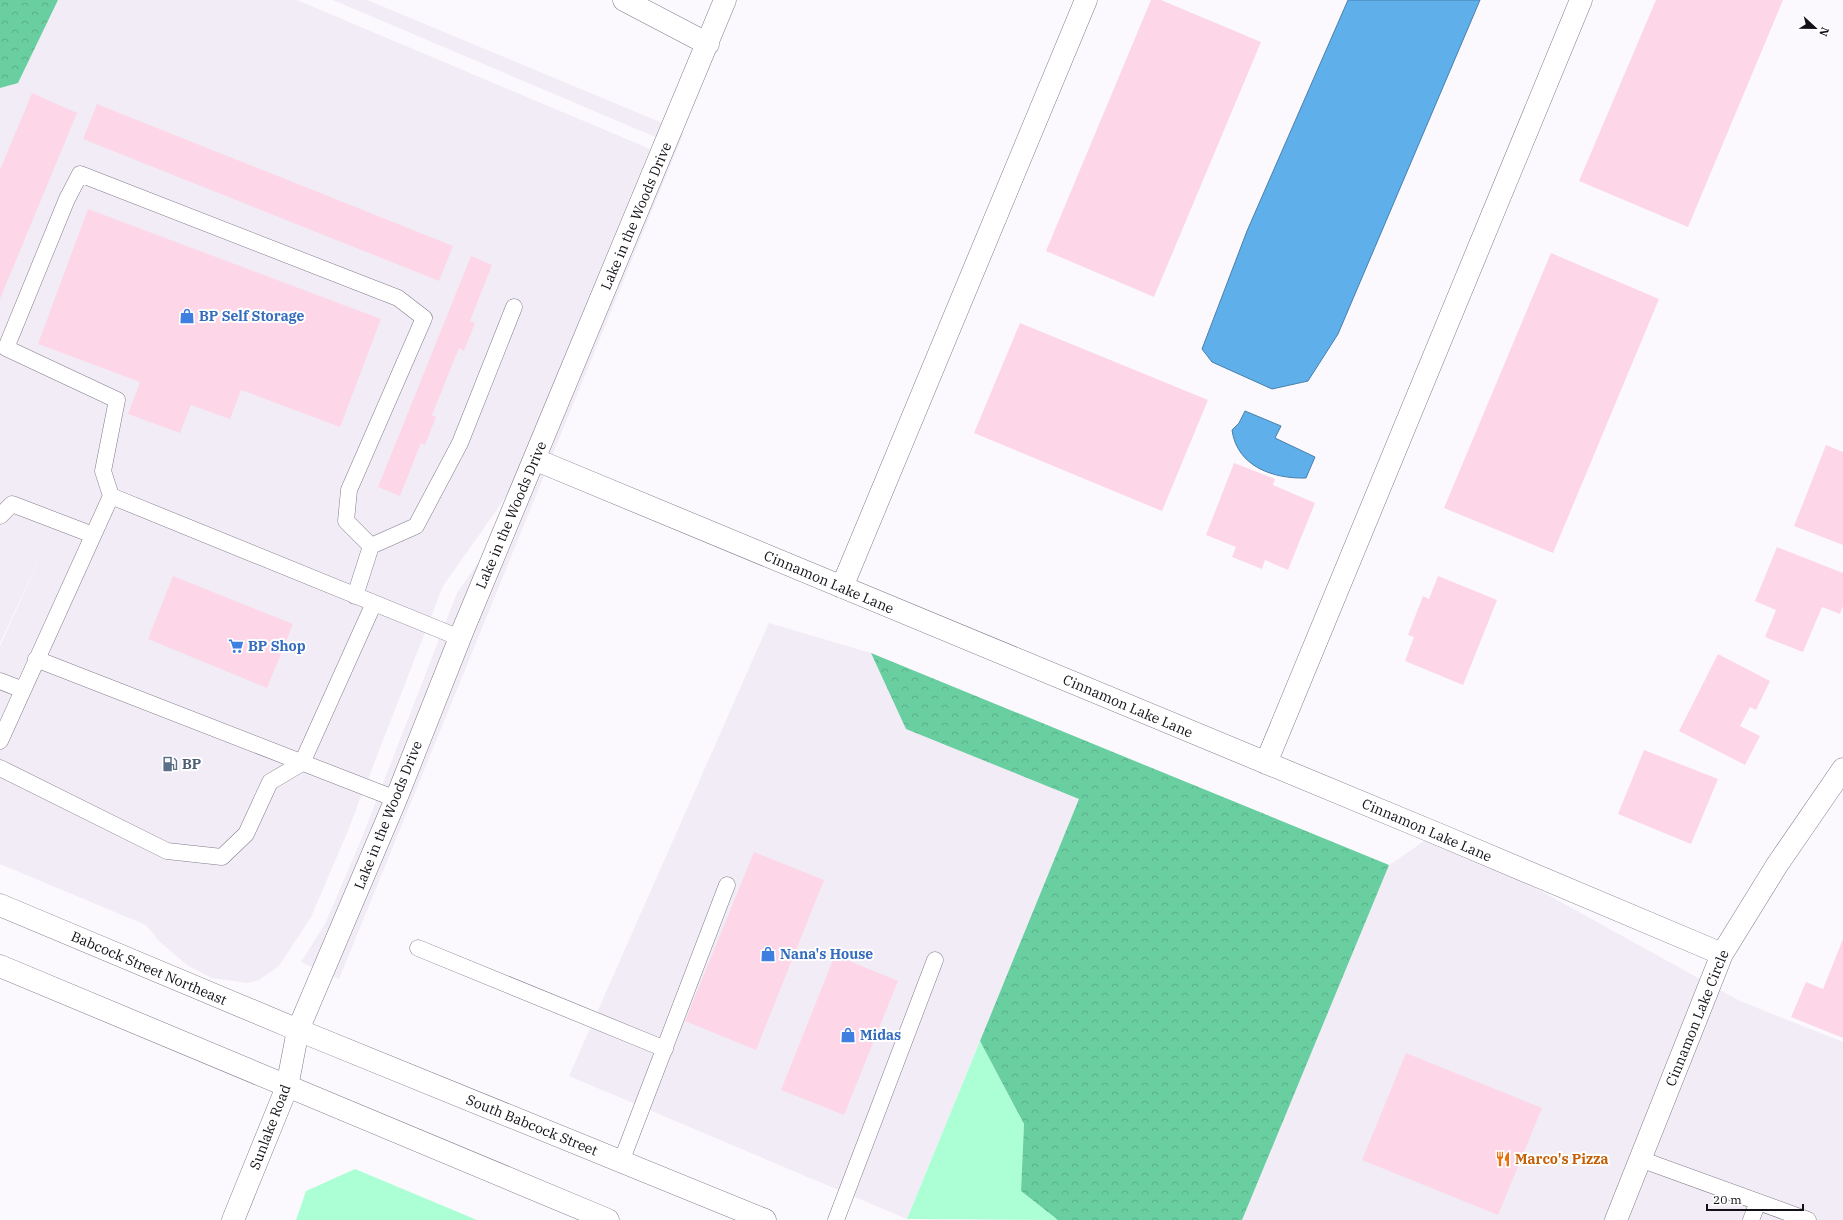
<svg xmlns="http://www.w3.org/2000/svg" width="1843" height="1220" viewBox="0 0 1843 1220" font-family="'IBM Plex Serif',serif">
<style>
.built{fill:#f1ecf6}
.green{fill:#acffd5}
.forest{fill:url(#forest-crowns)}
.water{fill:#5fafeb;stroke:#487fab}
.building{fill:#fdd7e7}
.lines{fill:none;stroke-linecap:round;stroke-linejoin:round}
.lane-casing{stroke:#847b8d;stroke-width:17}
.street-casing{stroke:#847b8d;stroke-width:23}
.secondary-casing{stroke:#847b8d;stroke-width:23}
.lane{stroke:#fff;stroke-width:16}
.street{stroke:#fff;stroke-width:22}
.secondary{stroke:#fff;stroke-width:22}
.labels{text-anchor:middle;stroke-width:4;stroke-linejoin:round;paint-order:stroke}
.street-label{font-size:14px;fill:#141017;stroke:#fff}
.shop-label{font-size:14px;font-weight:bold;fill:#366cbe;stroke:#fff;text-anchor:start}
.service-label{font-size:14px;font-weight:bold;fill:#4e5e75;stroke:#fff;text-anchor:start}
.food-label{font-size:14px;font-weight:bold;fill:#c56008;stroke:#fff;text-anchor:start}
</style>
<defs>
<pattern id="forest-crowns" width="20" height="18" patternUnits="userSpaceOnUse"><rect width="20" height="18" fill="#69cea0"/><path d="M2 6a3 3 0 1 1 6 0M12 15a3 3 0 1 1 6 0" fill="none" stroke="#5ab089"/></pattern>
</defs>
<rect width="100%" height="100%" fill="#fbf9fd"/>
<path class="built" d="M58,0H297L650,149L508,494L443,586L347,833L311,917L279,966L259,980L247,983L212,978L188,966L159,941L146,925L0,864V646L47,542L0,643V88L18,83Z
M333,0H367L684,132L339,979L301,962L325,924L361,840L457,593L522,500L660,139Z
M769,623L871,653L906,729L1079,799L907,1219L569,1076Z
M1436,833L1740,1001L1843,1042V1220H1242L1385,868Z"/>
<path class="green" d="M980,1041L1024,1124L1021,1191L1058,1220L907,1219Z
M355,1169L477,1220H296L306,1191Z"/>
<path class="forest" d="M0,0H58L18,83L0,88Z
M871,653L1389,865L1242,1220H1058L1021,1191L1024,1124L980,1041L1079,799L906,729Z"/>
<path class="water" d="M1348,0H1480L1338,334L1308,381L1272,389L1212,362L1202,349L1247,231Z
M1245,411L1281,426L1275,438L1315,457L1306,478C1274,479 1237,467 1232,430L1239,423Z"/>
<path class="building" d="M1151,0H1161L1261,42L1154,297L1046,251Z
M1656,0H1783L1688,227L1579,181Z
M32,93L77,113L0,299V170Z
M97,104L453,246L439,281L83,139Z
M88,209L381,319L340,427L241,390L230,419L191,405L180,433L128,414L140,382L38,344Z
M1551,253L1659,299L1553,553L1444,508Z
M471,256L492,265L470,321L475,323L464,351L459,348L432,415L436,417L425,445L421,443L400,496L378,487Z
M1020,323L1208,400L1162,511L974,433Z
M1826,445L1843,452V545L1794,526Z
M1234,463L1275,479L1273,485L1315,503L1288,570L1265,560L1262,569L1232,557L1236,547L1206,535Z
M1777,547L1843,573V606L1840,614L1822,607L1803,652L1765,637L1776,610L1755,601Z
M173,576L293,624L267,688L148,639Z
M1438,576L1497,600L1463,685L1405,661L1414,637L1408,635L1423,596L1429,599Z
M1718,654L1770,681L1756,710L1750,707L1740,726L1760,736L1745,765L1679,731Z
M1644,750L1718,779L1691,844L1618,814Z
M754,852L824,880L756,1050L685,1021Z
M1843,939V1038L1791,1017L1806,982L1823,989Z
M835,955L898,981L844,1115L781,1090Z
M1406,1053L1542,1108L1498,1215L1362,1160Z"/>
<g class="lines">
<g class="lane-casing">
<path id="lane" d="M111,496L103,471L117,400L6,348L67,199L80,174L398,298L424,318L349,490L346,521L371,546L355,596
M0,516L12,504L93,535
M371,546L416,526L460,443L514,307
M36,659L396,799
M0,681L23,690
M0,741L111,496L460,638
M0,768L167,851L222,857L246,834L270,782L302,763L374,603
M418,948L665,1049
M1640,1159L1808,1220
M621,1162L727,885
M836,1220L935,960
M1751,1220L1758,1202"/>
</g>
<g class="street-casing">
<path id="street" d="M624,0L708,44
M534,459L1445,837L1722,954
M842,587L1086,0
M1266,763L1581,0
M233,1220L287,1087L298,1030L396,799L463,630L725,0
M1616,1220L1722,954L1777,865L1843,769"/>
</g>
<g class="secondary-casing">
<path id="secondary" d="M0,905L298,1030L765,1220
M0,966L608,1220"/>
</g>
<use href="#lane" class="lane"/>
<use href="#street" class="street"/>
<use href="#secondary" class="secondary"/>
</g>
<defs>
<g id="shop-bare" transform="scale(1.2)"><path d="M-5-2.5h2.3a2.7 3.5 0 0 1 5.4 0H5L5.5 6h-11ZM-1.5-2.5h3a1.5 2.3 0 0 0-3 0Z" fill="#3f7fe0" stroke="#fff" stroke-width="2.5" paint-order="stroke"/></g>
<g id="supermarket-bare" transform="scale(1.2)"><path d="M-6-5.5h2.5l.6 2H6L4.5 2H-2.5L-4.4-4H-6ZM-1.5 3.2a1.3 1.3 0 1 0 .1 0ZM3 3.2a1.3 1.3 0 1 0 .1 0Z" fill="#3f7fe0" stroke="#fff" stroke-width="2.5" paint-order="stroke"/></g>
<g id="fuel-bare" transform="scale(1.2)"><path d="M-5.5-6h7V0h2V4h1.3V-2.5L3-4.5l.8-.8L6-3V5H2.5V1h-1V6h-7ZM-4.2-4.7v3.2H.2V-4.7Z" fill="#5c6f8a" stroke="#fff" stroke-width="2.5" paint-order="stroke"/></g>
<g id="restaurant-bare" transform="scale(1.2)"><path d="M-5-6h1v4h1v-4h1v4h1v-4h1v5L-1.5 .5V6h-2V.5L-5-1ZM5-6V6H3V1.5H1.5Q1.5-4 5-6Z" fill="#e8710a" stroke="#fff" stroke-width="2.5" paint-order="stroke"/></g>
</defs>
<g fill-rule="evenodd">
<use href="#shop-bare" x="187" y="316"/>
<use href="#supermarket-bare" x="236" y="646"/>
<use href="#fuel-bare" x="170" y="764"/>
<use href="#shop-bare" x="768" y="954"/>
<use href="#shop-bare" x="848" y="1035"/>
<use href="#restaurant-bare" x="1503" y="1159"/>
</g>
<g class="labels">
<g class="street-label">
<text transform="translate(636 216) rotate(-67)" y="5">Lake in the Woods Drive</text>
<text transform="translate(511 515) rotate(-67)" y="5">Lake in the Woods Drive</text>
<text transform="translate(829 582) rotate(23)" y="5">Cinnamon Lake Lane</text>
<text transform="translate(1128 706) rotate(23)" y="5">Cinnamon Lake Lane</text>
<text transform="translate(388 815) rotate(-68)" y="5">Lake in the Woods Drive</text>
<text transform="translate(1427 830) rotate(23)" y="5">Cinnamon Lake Lane</text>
<text transform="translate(149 968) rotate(23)" y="5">Babcock Street Northeast</text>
<text transform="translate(1697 1018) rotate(-68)" y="5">Cinnamon Lake Circle</text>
<text transform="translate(532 1125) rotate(22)" y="5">South Babcock Street</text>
<text transform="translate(270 1127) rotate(-69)" y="5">Sunlake Road</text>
</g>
<g class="shop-label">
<text x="199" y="321">BP Self Storage</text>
<text x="248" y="651">BP Shop</text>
<text x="780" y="959">Nana's House</text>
<text x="860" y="1040">Midas</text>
</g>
<g class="service-label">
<text x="182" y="769">BP</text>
</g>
<g class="food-label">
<text x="1515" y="1164">Marco's Pizza</text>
</g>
</g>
<g transform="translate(1815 28) rotate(112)" stroke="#ffffff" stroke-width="3" paint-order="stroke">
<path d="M0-3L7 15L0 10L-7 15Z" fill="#141017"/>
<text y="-6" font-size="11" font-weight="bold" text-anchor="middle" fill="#141017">N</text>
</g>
<path d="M1707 1204v6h96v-6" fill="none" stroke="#141017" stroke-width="2"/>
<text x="1713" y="1204" font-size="12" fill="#141017" stroke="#ffffff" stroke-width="3" paint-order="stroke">20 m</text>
</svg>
